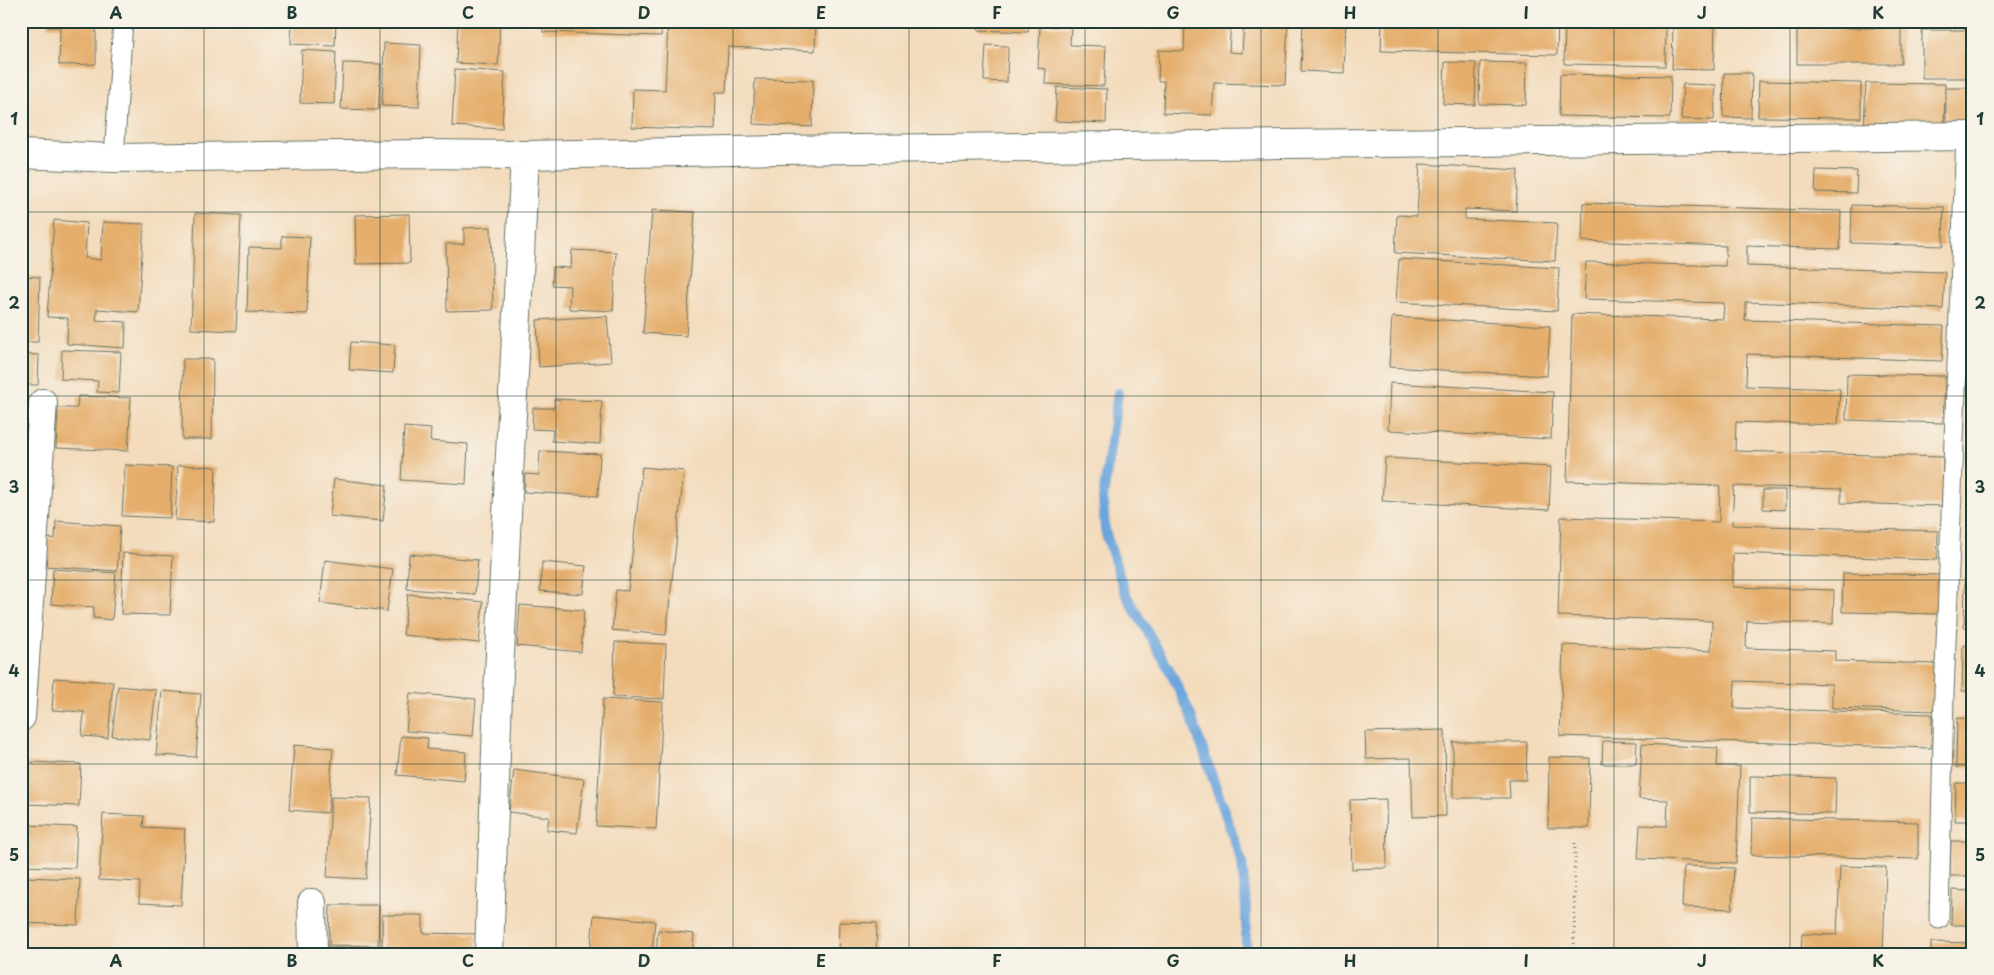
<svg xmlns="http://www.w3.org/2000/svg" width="1994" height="975" viewBox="0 0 1994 975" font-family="'Playpen Sans',sans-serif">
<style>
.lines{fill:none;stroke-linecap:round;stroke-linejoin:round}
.stream{stroke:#6ca5dc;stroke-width:10}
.building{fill:#e5ae6c}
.service-casing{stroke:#697464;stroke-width:21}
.minor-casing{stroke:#697464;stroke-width:30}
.path{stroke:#697464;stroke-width:3;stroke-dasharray:1 4;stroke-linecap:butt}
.service{stroke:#fff;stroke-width:19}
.minor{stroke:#fff;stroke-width:28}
.grid{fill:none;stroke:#1f3d34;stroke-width:1;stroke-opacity:0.55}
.neatline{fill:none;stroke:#1f3d34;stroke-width:2}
.grid-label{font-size:16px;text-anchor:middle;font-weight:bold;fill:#1f3d34}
</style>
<rect width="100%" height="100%" fill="#f7f3e8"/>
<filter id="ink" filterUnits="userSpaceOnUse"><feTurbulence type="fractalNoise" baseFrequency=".02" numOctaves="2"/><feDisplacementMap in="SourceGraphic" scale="10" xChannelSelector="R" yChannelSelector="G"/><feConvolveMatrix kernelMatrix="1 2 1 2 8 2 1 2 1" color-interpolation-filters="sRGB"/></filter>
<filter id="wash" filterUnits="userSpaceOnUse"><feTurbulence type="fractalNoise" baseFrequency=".0096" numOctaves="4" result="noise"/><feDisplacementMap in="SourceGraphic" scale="20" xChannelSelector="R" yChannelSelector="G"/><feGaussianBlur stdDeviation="1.12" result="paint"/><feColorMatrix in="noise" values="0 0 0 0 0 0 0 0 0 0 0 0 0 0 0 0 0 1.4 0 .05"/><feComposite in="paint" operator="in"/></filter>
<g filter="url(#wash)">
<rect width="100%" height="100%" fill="#f3dbbc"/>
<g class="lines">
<path class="stream" d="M1118,393L1103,498L1105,531L1125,593L1169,669L1190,713L1242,862L1246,906V954"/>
</g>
<g id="blocks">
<path class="building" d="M48,21H96V64L59,65L60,27H48Z
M292,21H336L335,46L291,44Z
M458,21H500L498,65L456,63Z
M543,21H662L661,36L543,32Z
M668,21H816L815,51L728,47L726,92H716L715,130L632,127L633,89L665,90Z
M979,21H1029L1028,32L978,30Z
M1185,21H1231L1229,52L1242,53L1244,21H1288L1285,85L1214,83L1212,115L1163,113L1164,81H1158L1159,50L1184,51Z
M1303,21H1346L1344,73L1301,71Z
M1382,21H1558L1557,55L1381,51Z
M1673,21H1715L1714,70L1672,69Z
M1801,21H1973V23L1801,25Z
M1565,24L1666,26L1665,66L1564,64Z
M1040,26L1071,27L1070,45L1106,46L1104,86L1045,84L1046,69L1038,68Z
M1797,28H1901V64H1797Z
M1922,30H1973V78H1922Z
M384,43L421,45L419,107L382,106Z
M986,45L1008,46L1007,82L984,81Z
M302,50L336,52L334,104L300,103Z
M1445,62L1476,63L1475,105L1443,104Z
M1480,62L1527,63L1526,105L1479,104Z
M343,63L381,64L378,110L341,109Z
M455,69L505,72L502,129L452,126Z
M1724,73H1752L1751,118L1723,117Z
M1560,74L1671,76L1670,118L1559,116Z
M755,79L813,80L812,127L753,124Z
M1759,81L1861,83V118L1758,117Z
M1866,83L1945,84L1944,131L1864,129Z
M1683,84L1716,85L1714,120L1681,119Z
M1057,87L1107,89L1106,123L1055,121Z
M1946,88H1973V130H1946Z
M1420,164L1518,170L1516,211L1465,209V219L1557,223L1555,261L1395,253L1397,215L1417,216Z
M1816,170L1857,171L1856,193L1815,192Z
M1583,203L1841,211L1840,249L1747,246V266L1945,272L1943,309L1746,302L1745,320L1944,326L1942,361L1747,354L1746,386L1840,389L1838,425L1736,422L1735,451L1943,457L1942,506L1841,503V489L1734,486L1732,525L1938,531L1937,560L1733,553V587L1834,590L1833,624L1747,621L1746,648L1835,651V661L1938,664L1936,711L1832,708V684L1735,681L1734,708L1932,714L1931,748L1560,736L1563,645L1711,651L1712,621L1558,616L1561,517L1719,522L1720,486L1567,481L1572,314L1723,319L1724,303L1584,299L1586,262L1725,266L1726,246L1582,241Z
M1852,205L1944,207L1943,246L1851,243Z
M652,210L695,212L686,336L643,333Z
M195,213L241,215L236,331L191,329Z
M409,214L410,263L356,264L355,215Z
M54,220L87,223L85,258L101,260L103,222L144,224L138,312L97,309L96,320L126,322L125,348L67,344L68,318L47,317Z
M491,227L493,310L447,311L446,244H464V228Z
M1970,233H1973V272H1969Z
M282,236L310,237L307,314L247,312L249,247L282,248Z
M572,250L616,252L613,311L569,309L570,286L552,285L553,267L571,268Z
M1399,259L1559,268L1557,311L1396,302Z
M21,276L40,277L38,342H21Z
M607,316L611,362L539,367L537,320Z
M1392,317L1550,326L1547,376L1389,367Z
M1970,326L1973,327V389H1967Z
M351,342L395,345L393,373L349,370Z
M62,350L121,352L119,393L97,392L98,381L61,379Z
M21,354L39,355L38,385H21Z
M183,359H213L212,439H182Z
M1847,374L1945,376L1943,423L1846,420Z
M1390,383L1553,392L1551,439L1388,430Z
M78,396L131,398L128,451L56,448L58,408H77Z
M554,399L602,401L600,444L552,441L553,430L532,429L533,408H554Z
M404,427L431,429L430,441L468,444L466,484L401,480Z
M540,451L600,454L598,496L524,492L525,474L539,475Z
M1385,458L1551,467L1549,510L1382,501Z
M125,465L172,467L170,518L122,516Z
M178,465L216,467L214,522L175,520Z
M642,467L684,471L666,635L612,630L616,590L628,591Z
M334,479L387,485L383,521L330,516Z
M1763,490H1785V510L1763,509Z
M56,521L120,526L117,571L44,566L46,538L55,539Z
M123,553L173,556L170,615L121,614Z
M409,554L478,560L475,594L407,589Z
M325,560L393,569L387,611L320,603Z
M542,562L586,566L583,594L540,591Z
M53,569L116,573L112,620L93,618L94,607L51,604Z
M1843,573L1942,575L1941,614L1842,612Z
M1965,577L1973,578V627H1964Z
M408,594L483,602L479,643L403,635Z
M520,605L584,610L581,652L517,646Z
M615,642L666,644L664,699L613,697Z
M1963,645L1973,646V691H1962Z
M54,678L113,682L108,738L82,736L84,712L52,710Z
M118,686L156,690L150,740L112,736Z
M162,691L201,694L196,757L156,755Z
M410,693L476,699L473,736L406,731Z
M603,699L663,702L656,829L596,826Z
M1957,718L1973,719V767H1956Z
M1445,730L1446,816L1413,817L1411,758L1366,759L1365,732Z
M401,736L428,738L427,749L466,752L464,781L397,775Z
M1603,741L1637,742L1636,764H1602Z
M1453,742H1527L1526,780H1509L1510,798H1453Z
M1642,744L1718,748L1717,766H1740L1736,863L1638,859L1640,825L1667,826L1668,800L1639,799Z
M294,745L333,748L328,813L289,810Z
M1549,757L1590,758L1589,828H1548Z
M28,762L81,764L79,806L26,804Z
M514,770L584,779L577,833L547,830L549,817L509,812Z
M1750,776L1836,778L1835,814L1750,812Z
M1956,783H1973V821H1955Z
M331,797L371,798L366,879L327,877Z
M1386,799L1387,868L1352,869L1350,800Z
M103,814L144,816L143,827L185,829L181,905L139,903L140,882L99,880Z
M1752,818L1918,822V859L1751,855Z
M27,825L77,827L75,868L25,866Z
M1951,841H1973V876H1950Z
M1684,866L1734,868L1732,909L1682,907Z
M1840,866L1886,867L1883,954H1801L1802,934L1837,935Z
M23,877L80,879L78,925L21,923Z
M1952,890L1973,891V925H1951Z
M330,905H379L378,946L329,945Z
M382,915H423V933L477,934V954H382Z
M594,915L655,921L652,954H590Z
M839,922L877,923L876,954H838Z
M658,930L694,934L692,954H656Z
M1931,942L1973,943V954H1931Z
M329,947L372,948V954H329Z"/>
</g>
</g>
<g filter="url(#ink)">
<use href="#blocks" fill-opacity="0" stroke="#697464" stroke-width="1"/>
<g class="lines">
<g class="service-casing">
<path id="service" d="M114,158L123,21
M1939,919L1944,694L1966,136"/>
</g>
<g class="minor-casing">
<path id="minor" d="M21,154L114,158L423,154L525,155L777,150L1973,136
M21,717L43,403
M312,903L313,954
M489,954L498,694L525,155"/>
</g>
<path class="path" d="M1574,954L1575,843"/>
<use href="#service" class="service"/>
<use href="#minor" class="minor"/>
</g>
</g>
<path class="grid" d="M204,21V954M380,21V954M556,21V954M733,21V954M909,21V954M1085,21V954M1261,21V954M1438,21V954M1614,21V954M1790,21V954M21,212H1973M21,396H1973M21,580H1973M21,764H1973"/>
<rect width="1994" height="975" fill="none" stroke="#f7f3e8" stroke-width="55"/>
<rect x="28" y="28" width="1938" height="920" class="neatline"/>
<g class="grid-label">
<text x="116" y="19">A</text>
<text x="292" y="19">B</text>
<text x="468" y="19">C</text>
<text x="644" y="19">D</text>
<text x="821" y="19">E</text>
<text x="997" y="19">F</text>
<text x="1173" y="19">G</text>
<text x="1350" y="19">H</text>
<text x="1526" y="19">I</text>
<text x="1702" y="19">J</text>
<text x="1878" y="19">K</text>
<text x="14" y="125">1</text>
<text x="1980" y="125">1</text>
<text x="14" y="309">2</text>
<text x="1980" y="309">2</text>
<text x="14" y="493">3</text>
<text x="1980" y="493">3</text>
<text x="14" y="677">4</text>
<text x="1980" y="677">4</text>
<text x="14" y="861">5</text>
<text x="1980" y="861">5</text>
<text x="116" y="967">A</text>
<text x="292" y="967">B</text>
<text x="468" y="967">C</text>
<text x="644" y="967">D</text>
<text x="821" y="967">E</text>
<text x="997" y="967">F</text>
<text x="1173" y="967">G</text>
<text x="1350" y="967">H</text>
<text x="1526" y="967">I</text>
<text x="1702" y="967">J</text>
<text x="1878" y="967">K</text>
</g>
</svg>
